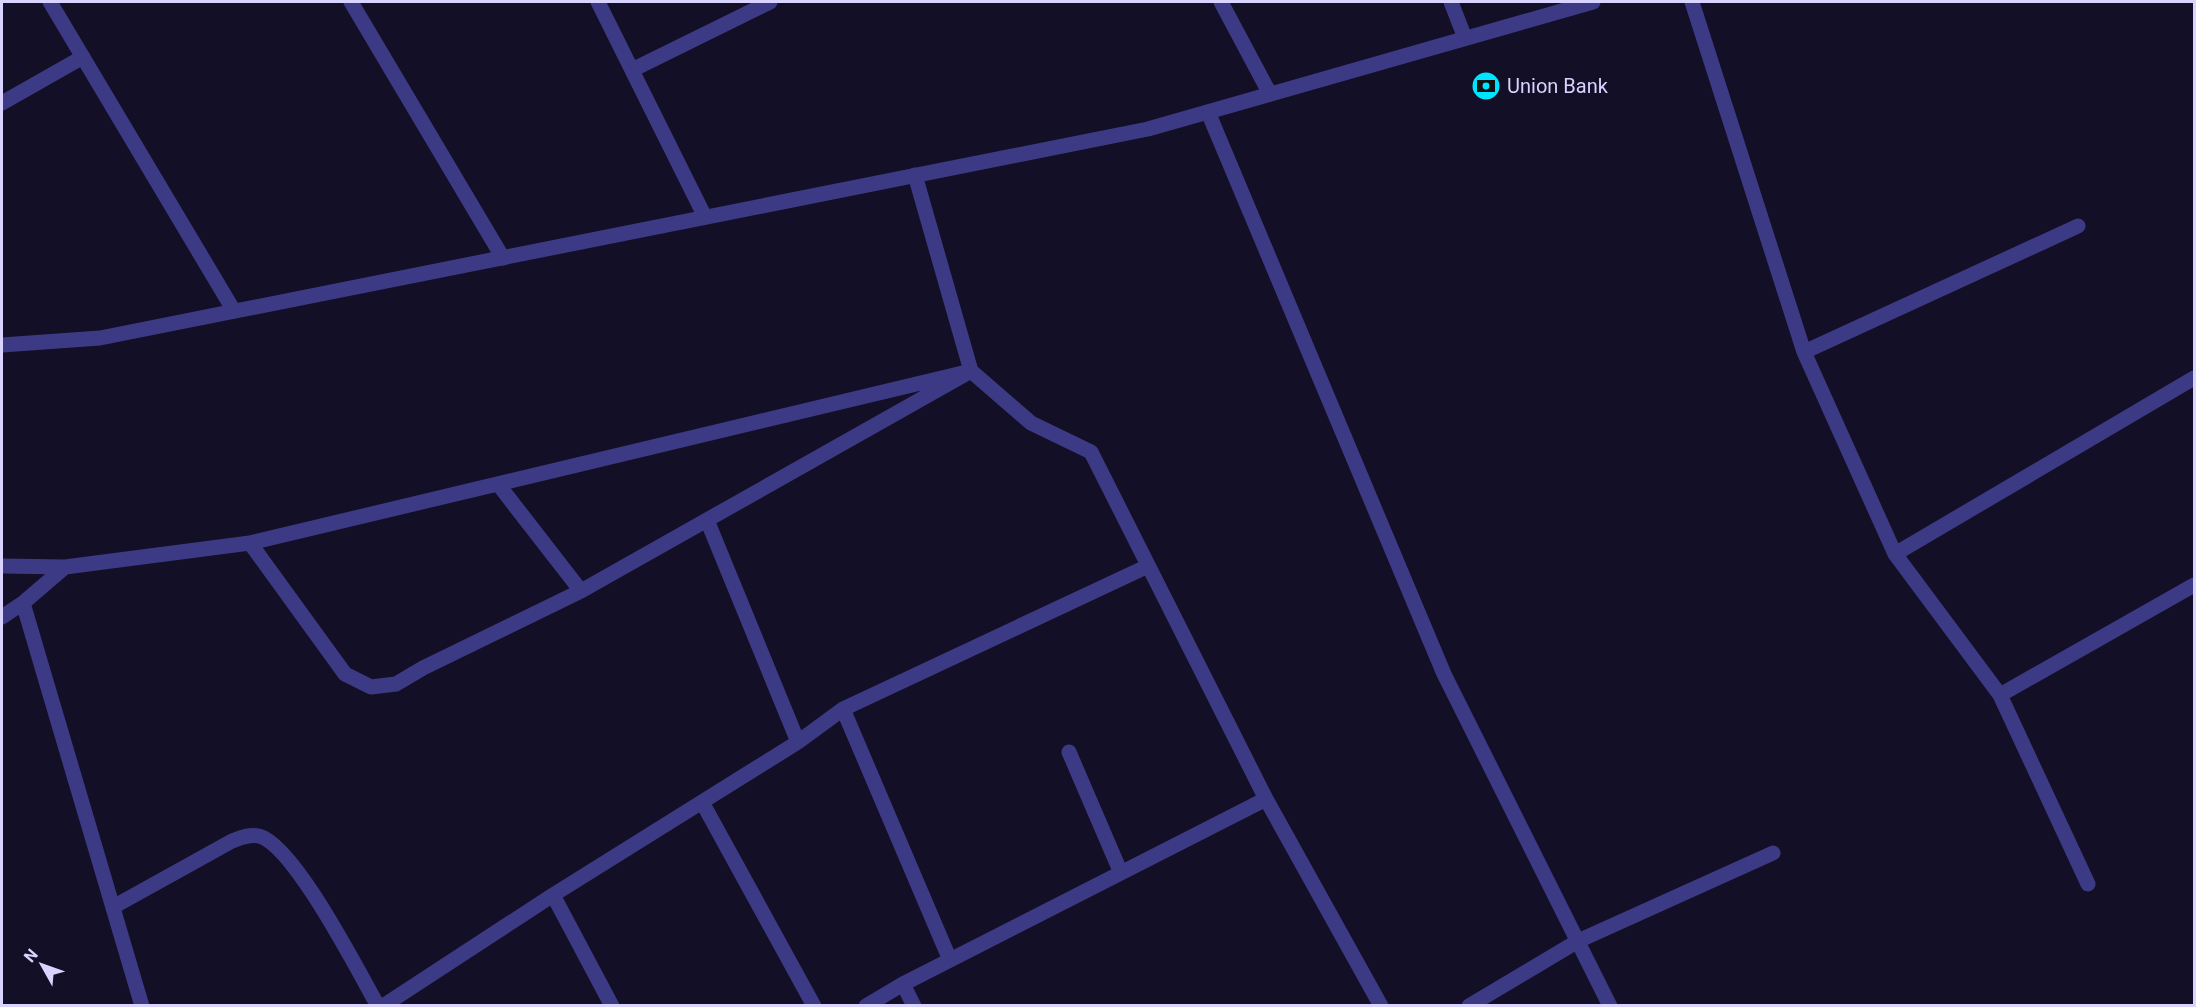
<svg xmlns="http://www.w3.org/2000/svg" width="2196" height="1007" viewBox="0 0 2196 1007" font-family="Roboto,sans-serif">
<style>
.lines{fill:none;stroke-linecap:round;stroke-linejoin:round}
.minor{stroke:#3d3a85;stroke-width:15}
.tertiary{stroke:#3d3a85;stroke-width:15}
.labels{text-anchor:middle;stroke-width:5;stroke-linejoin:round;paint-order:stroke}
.poi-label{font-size:20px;fill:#d9d4ff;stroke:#130f26;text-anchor:start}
</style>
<rect width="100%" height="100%" fill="#130f26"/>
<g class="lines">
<path class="minor" d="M50,2L234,311
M351,2L503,258
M598,2L705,217
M1221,2L1270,94
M1451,2L1465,38
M1692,2L1804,352L1895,554L2194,378
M632,70L770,2
M2,103L83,57
M1208,112L1444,674L1610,1006
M1804,352L2078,226
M498,484L581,591
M707,520L798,742
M250,543L345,674L371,687L396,684L423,668L581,591L971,371L915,175
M1895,554L2000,695L2194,585
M2,566L65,567L250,543L971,371L1031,423L1091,452L1266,799L1381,1006
M23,603L142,1006
M2,617L23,603L65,567
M2000,695L2088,884
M843,709L950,960
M1069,752L1121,873
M702,802L814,1006
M553,895L798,742L843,709L1148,566
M113,907L232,841C240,838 249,834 259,836C294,845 358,971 378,1006
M903,984L914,1006
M383,1006L553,895L612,1006
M866,1006L903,984L1266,799
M1469,1006L1578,941L1773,853"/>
<path class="tertiary" d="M2,345L100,338L1148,129L1593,2"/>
</g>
<defs>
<g id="bank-disc" transform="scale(1.5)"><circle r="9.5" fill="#00e5ff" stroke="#130f26"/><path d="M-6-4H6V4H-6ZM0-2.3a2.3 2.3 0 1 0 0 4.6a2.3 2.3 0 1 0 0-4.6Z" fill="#111"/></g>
</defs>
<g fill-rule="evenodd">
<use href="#bank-disc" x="1486" y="86"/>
</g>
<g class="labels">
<g class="poi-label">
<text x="1507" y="93">Union Bank</text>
</g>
</g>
<rect width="2196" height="1007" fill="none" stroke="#d9d4ff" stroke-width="6"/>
<g transform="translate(42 965) rotate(310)" stroke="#130f26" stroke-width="4.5" paint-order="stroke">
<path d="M0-4.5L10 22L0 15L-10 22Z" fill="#d9d4ff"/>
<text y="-9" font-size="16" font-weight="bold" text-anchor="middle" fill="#d9d4ff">N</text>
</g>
</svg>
